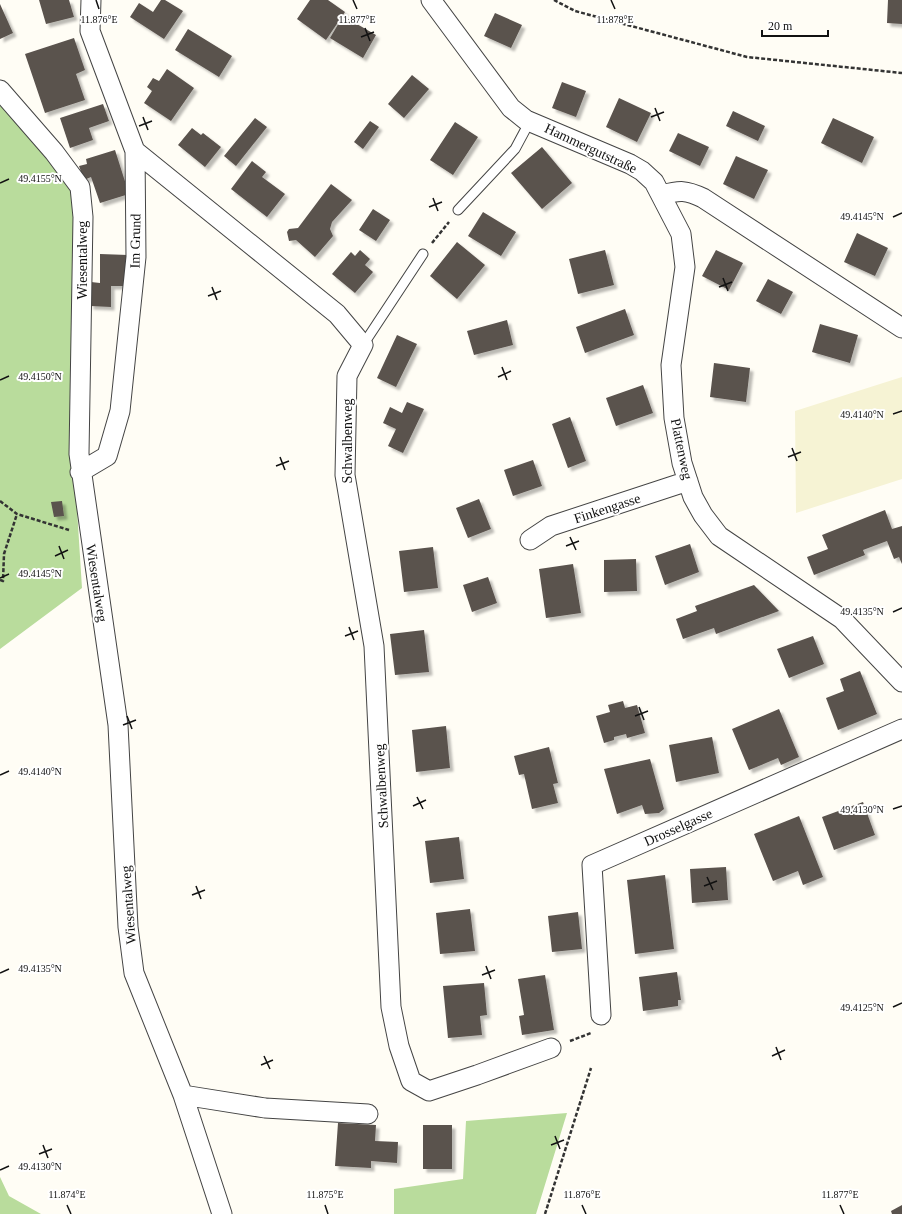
<svg xmlns="http://www.w3.org/2000/svg" width="902" height="1214" viewBox="0 0 902 1214" font-family="'Times New Roman',serif">
<style>
.farmland{fill:#f6f3d4}
.forest{fill:#b9dc9c}
.building{fill:#5a524d;filter:url(#shadow)}
.lines{fill:none;stroke-linecap:round;stroke-linejoin:round}
.lane-casing{stroke:#444;stroke-width:11}
.street-casing{stroke:#444;stroke-width:21}
.path{stroke:#333;stroke-width:2.5;stroke-dasharray:4 2;stroke-linecap:butt}
.lane{stroke:#fff;stroke-width:9}
.street{stroke:#fff;stroke-width:19}
.ticks{fill:none;stroke:#111;stroke-width:1.5}
.labels{text-anchor:middle;stroke-width:4;stroke-linejoin:round;paint-order:stroke}
.street-label{font-size:14px;fill:#111;stroke:#fff}
.ticks-label{font-size:10px;text-anchor:middle;fill:#111;stroke:#fff;stroke-width:4;stroke-linejoin:round;paint-order:stroke}
</style>
<defs>
<filter id="shadow"><feDropShadow dx="3.5" dy="3.5" stdDeviation="1" flood-color="#0004"/></filter>
</defs>
<rect width="100%" height="100%" fill="#fffdf5"/>
<path class="farmland" d="M902,377V479L796,513L795,411Z"/>
<path class="forest" d="M0,95L80,187L71,415L82,588L0,649Z
M567,1113L536,1214H394V1189L463,1179L466,1121Z
M0,1177L9,1196L41,1214H0Z"/>
<path class="building" d="M39,0H69L74,17L46,24Z
M161,0H165L183,11L164,39L130,17L139,3L153,12Z
M310,0H328L345,12L326,40L297,19Z
M888,0H902V24L887,23Z
M0,4L13,33L0,39Z
M495,13L522,25L511,48L484,36Z
M343,16L376,35L363,58L330,38Z
M188,29L232,56L219,77L175,50Z
M74,38L85,70L76,74L85,100L45,113L25,54Z
M167,69L194,88L171,121L144,103L152,91L147,87L153,78L159,81Z
M412,75L429,89L404,118L388,104Z
M562,82L586,91L576,117L552,108Z
M619,98L651,113L637,142L606,127Z
M103,104L109,121L89,128L93,140L70,148L60,118Z
M733,111L765,126L758,141L726,126Z
M255,118L267,127L236,166L224,156Z
M833,118L874,137L862,163L821,143Z
M370,121L379,127L363,149L354,142Z
M455,122L478,137L453,175L430,160Z
M192,128L201,135L203,133L221,147L205,167L178,145Z
M678,133L709,147L700,166L669,151Z
M542,147L572,183L542,209L511,173Z
M115,150L129,194L100,203L91,177L84,180L79,166L87,164L86,159Z
M736,156L768,170L754,199L723,184Z
M252,161L266,172L262,177L285,194L267,217L231,189Z
M331,184L352,200L332,222L330,229L333,236L315,257L296,240L289,241L287,232L289,229L298,228Z
M373,209L390,220L376,241L359,230Z
M483,212L516,232L501,256L468,236Z
M857,233L888,248L875,276L844,262Z
M457,242L485,265L457,299L430,276Z
M360,250L370,259L365,265L373,272L355,293L332,274L351,252L355,256Z
M605,250L614,285L578,294L569,259Z
M716,250L743,263L729,290L702,276Z
M100,254L128,255V286H111V307L90,306L91,282L100,283Z
M768,279L793,292L781,314L756,301Z
M625,309L634,335L585,353L576,327Z
M507,320L513,345L474,355L467,331Z
M820,324L858,335L850,363L812,352Z
M397,335L417,344L396,387L377,378Z
M714,363L750,368L746,402L710,397Z
M643,385L653,413L616,426L606,398Z
M407,402L424,409L403,453L388,446L396,429L383,423L390,407L402,413Z
M570,417L586,461L568,468L552,424Z
M533,460L542,486L513,496L504,470Z
M479,499L491,529L468,538L456,508Z
M62,501L64,516L54,517L51,502Z
M885,510L892,529L902,526V564L899,557L894,559L887,541L863,550L865,555L814,575L807,557L828,549L822,535Z
M690,544L699,572L665,585L655,556Z
M433,547L438,588L404,592L399,551Z
M636,559L637,591L604,592V560Z
M573,564L581,613L546,618L539,569Z
M488,577L497,603L472,612L463,585Z
M754,585L779,611L716,634L714,628L683,639L676,619L697,611L695,606Z
M424,630L429,672L395,675L390,634Z
M813,636L824,664L789,678L777,649Z
M860,671L877,714L838,730L826,698L844,691L840,679Z
M623,701L625,708L637,705L645,733L627,738L626,734L614,737V740L604,743L596,716L610,712L608,705Z
M779,709L799,757L781,765L778,758L749,770L732,729Z
M446,726L450,768L416,772L412,730Z
M712,737L719,773L676,782L669,745Z
M549,747L558,783L553,784L558,803L532,809L524,774L519,775L514,756Z
M650,759L664,809L659,813L645,814L642,805L617,814L604,769Z
M863,802L875,835L834,850L822,817Z
M799,816L823,877L803,885L798,871L773,881L754,834Z
M459,837L464,879L430,883L425,841Z
M726,867L728,900L692,903L690,869Z
M665,875L674,949L635,954L627,880Z
M470,909L475,951L440,954L436,913Z
M578,912L582,949L552,952L548,916Z
M677,972L681,1000H678V1006L643,1011L639,977Z
M545,975L554,1030L522,1035L519,1016L524,1015L518,979Z
M484,983L487,1015L480,1016L482,1035L448,1038L443,986Z
M338,1123L376,1125L375,1141L398,1142L397,1163L371,1161V1168L335,1166Z
M423,1125H452V1169H423Z
M902,1205V1214H892L891,1211Z"/>
<g class="lines">
<g class="lane-casing">
<path id="lane" d="M458,210L515,149L530,121
M363,345L423,254"/>
</g>
<g class="street-casing">
<path id="street" d="M431,0L511,108L526,120L630,164L642,171L654,182L681,234L685,267L671,365L674,418L682,463L693,497L703,515L719,536L842,619L902,682
M0,90L54,152L80,187L83,217L79,454L118,725L128,927L134,973L183,1095L222,1214
M135,151L337,314L363,345L347,376L345,475L374,646L391,1007L399,1046L411,1081L429,1091L477,1075L551,1048
M662,195C680,190 686,190 703,198L902,328
M80,472L107,456L120,411L136,257L135,151L90,31L91,0
M530,540L551,526L688,481
M601,1015L592,865L902,729
M183,1095L265,1108L368,1114"/>
</g>
<path class="path" d="M554,0L575,11L747,57L902,73
M432,243L449,222
M0,501L17,514L69,530
M0,580L3,581L4,554L17,514
M570,1041L591,1033
M545,1214L591,1068"/>
<use href="#lane" class="lane"/>
<use href="#street" class="street"/>
</g>
<path class="ticks" d="M96,0L99,9M353,0L357,9M611,0L615,9M365,28L370,41M361,37L374,32M655,108L660,121M143,117L148,130M651,117L664,112M139,126L152,121M0,183L9,179M433,198L438,211M429,207L442,202M893,217L902,213M723,278L728,291M212,287L217,300M719,287L732,282M208,296L221,291M502,367L507,380M498,377L511,371M0,380L9,376M893,414L902,411M792,448L797,461M280,457L285,470M788,457L801,452M276,466L289,461M570,537L576,550M59,546L64,559M566,546L579,541M55,556L68,550M0,578L9,574M893,612L902,608M349,627L354,640M345,636L358,631M639,707L644,720M127,716L132,729M635,716L648,711M123,725L136,720M0,775L9,771M417,797L423,809M413,806L426,800M893,809L902,806M707,877L713,890M196,886L201,899M704,886L717,881M192,895L205,890M486,966L491,979M0,973L9,969M482,975L495,970M893,1007L902,1003M776,1047L781,1060M264,1056L270,1069M772,1056L785,1050M261,1065L273,1060M555,1136L560,1149M43,1145L48,1158M551,1145L564,1140M39,1154L52,1149M0,1170L9,1166M67,1205L71,1214M325,1205L328,1214M582,1205L586,1214M840,1205L844,1214"/>
<g class="labels">
<g class="street-label">
<text transform="translate(591 148) rotate(25)" y="5">Hammergutstraße</text>
<text transform="translate(135 241) rotate(-89)" y="5">Im Grund</text>
<text transform="translate(82 260) rotate(-90)" y="5">Wiesentalweg</text>
<text transform="translate(347 441) rotate(-90)" y="5">Schwalbenweg</text>
<text transform="translate(682 449) rotate(78)" y="5">Plattenweg</text>
<text transform="translate(607 508) rotate(-18)" y="5">Finkengasse</text>
<text transform="translate(97 583) rotate(81)" y="5">Wiesentalweg</text>
<text transform="translate(381 786) rotate(-93)" y="5">Schwalbenweg</text>
<text transform="translate(678 827) rotate(-24)" y="5">Drosselgasse</text>
<text transform="translate(128 905) rotate(-94)" y="5">Wiesentalweg</text>
</g>
</g>
<g class="ticks-label">
<text x="99" y="23">11.876°E</text>
<text x="357" y="23">11.877°E</text>
<text x="615" y="23">11.878°E</text>
<text x="40" y="182">49.4155°N</text>
<text x="862" y="220">49.4145°N</text>
<text x="40" y="380">49.4150°N</text>
<text x="862" y="418">49.4140°N</text>
<text x="40" y="577">49.4145°N</text>
<text x="862" y="615">49.4135°N</text>
<text x="40" y="775">49.4140°N</text>
<text x="862" y="813">49.4130°N</text>
<text x="40" y="972">49.4135°N</text>
<text x="862" y="1011">49.4125°N</text>
<text x="40" y="1170">49.4130°N</text>
<text x="67" y="1198">11.874°E</text>
<text x="325" y="1198">11.875°E</text>
<text x="582" y="1198">11.876°E</text>
<text x="840" y="1198">11.877°E</text>
</g>
<path d="M762 30v6h66v-6" fill="none" stroke="#111111" stroke-width="2"/>
<text x="768" y="30" font-size="12" fill="#111111" stroke="#ffffff" stroke-width="3" paint-order="stroke">20 m</text>
</svg>
